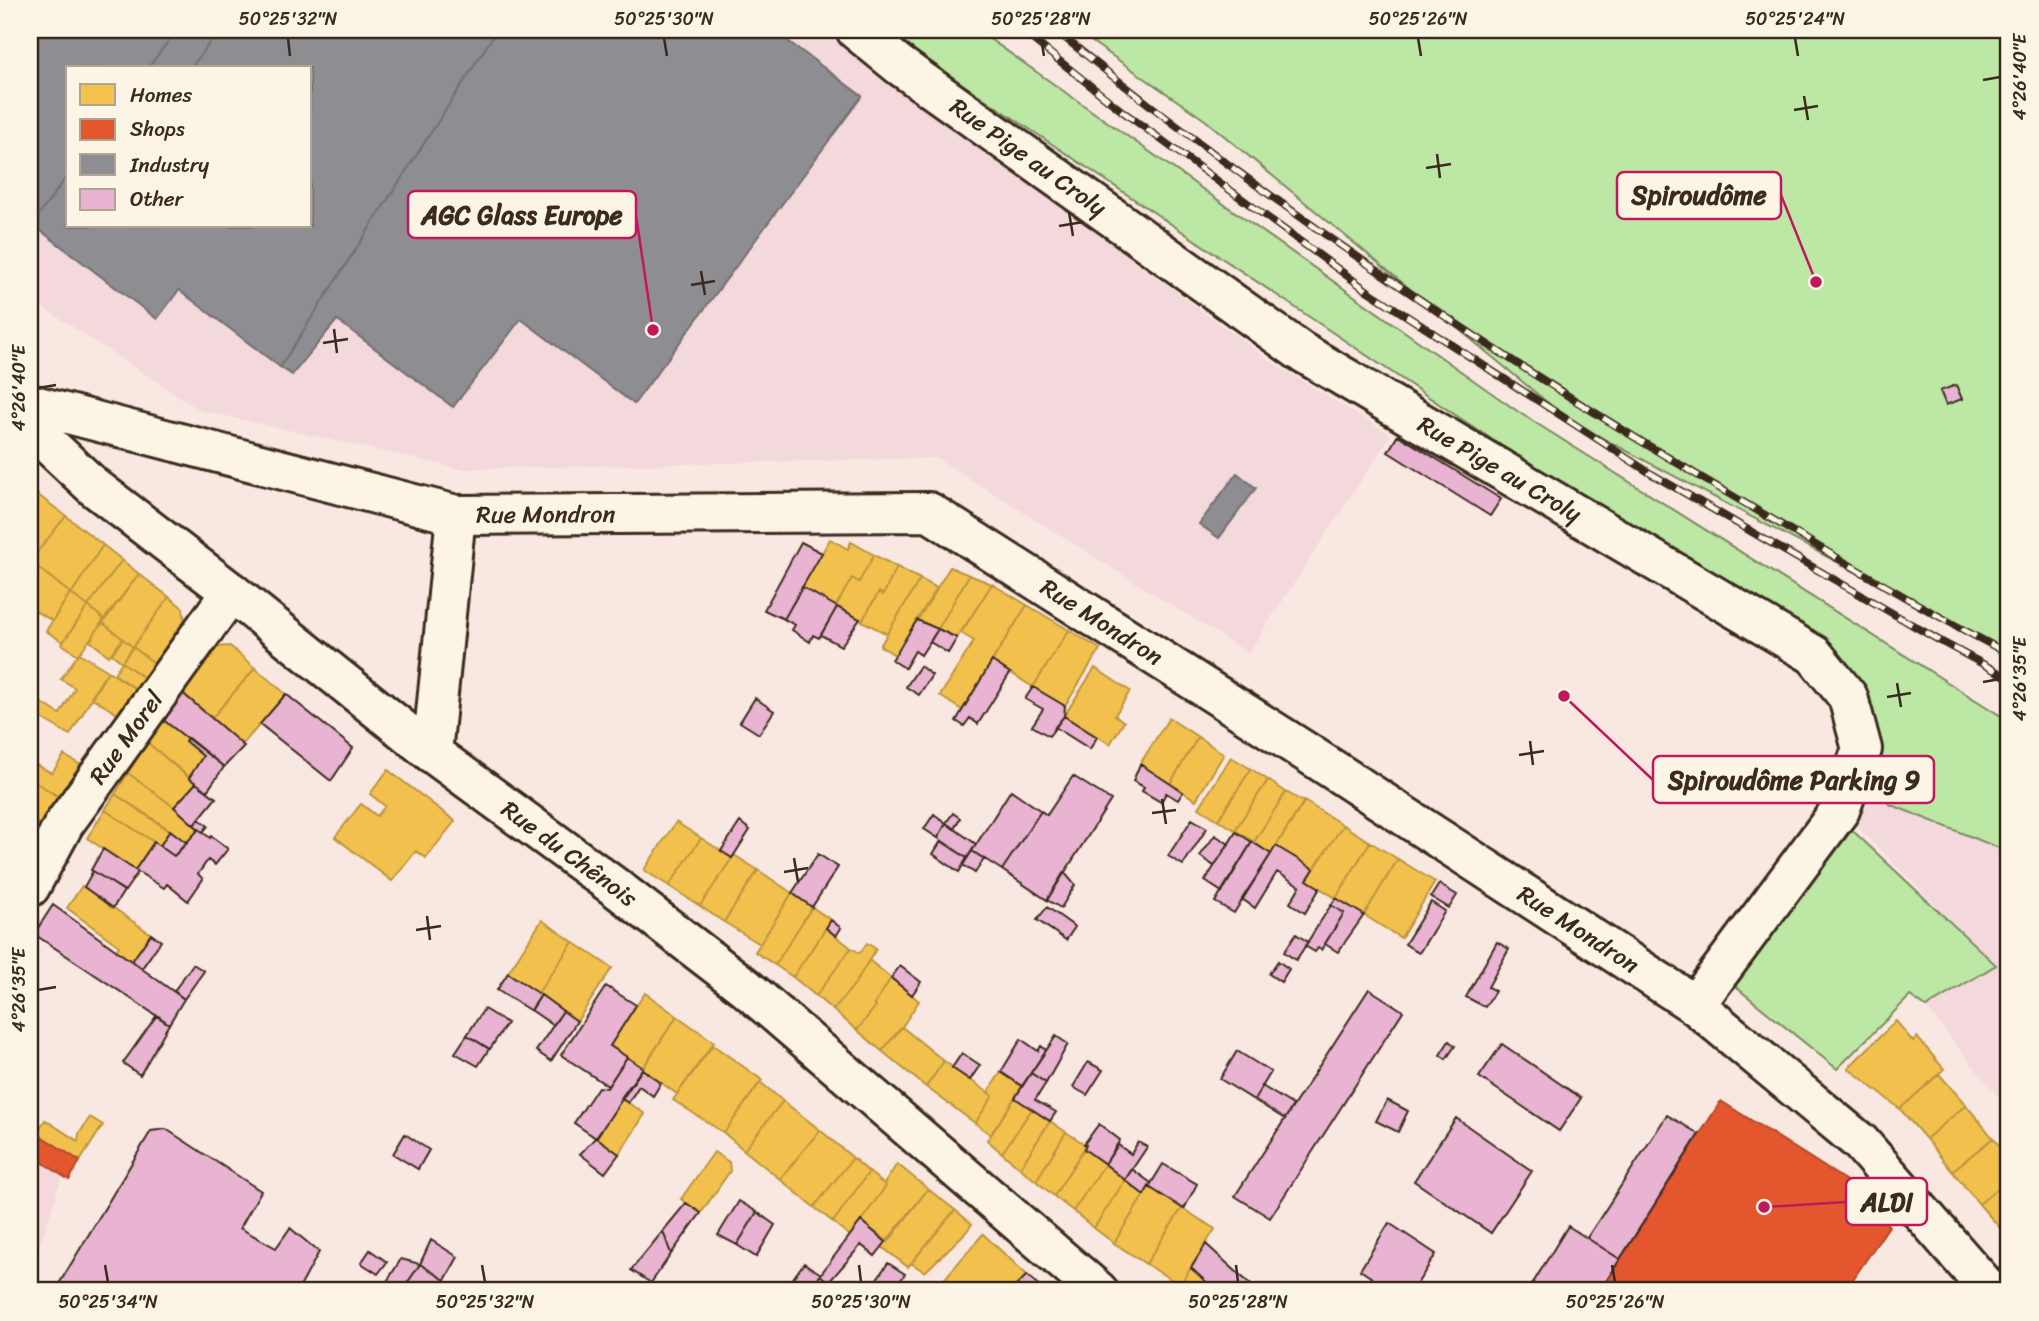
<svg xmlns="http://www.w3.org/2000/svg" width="2039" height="1321" viewBox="0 0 2039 1321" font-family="Sriracha,sans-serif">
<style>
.built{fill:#f3d8dc;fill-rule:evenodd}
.green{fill:#bce7a4;stroke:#7c8861;stroke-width:2}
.homes{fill:#f2c14e;stroke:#bb9440;stroke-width:2}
.shops{fill:#e4572e;stroke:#b14a29;stroke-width:2}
.industry{fill:#8d8d92;stroke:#746f6f;stroke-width:2}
.building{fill:#e8b4d1;stroke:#3b2a1e;stroke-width:2}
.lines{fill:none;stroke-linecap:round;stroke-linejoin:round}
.minor-casing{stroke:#3b2a1e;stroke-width:44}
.minor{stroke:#fcf5e5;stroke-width:38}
.rail-casing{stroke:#3b2a1e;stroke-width:8}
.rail{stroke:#fcf5e5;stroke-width:5;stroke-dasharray:16;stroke-linecap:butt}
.ticks{fill:none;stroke:#3b2a1e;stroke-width:2.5}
.labels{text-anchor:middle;stroke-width:7;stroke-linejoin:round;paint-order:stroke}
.street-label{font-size:24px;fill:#3b2a1e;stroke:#fcf5e5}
.leader{fill:none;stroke:#c2185b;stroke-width:2.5}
.callout-dot{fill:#c2185b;stroke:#fcf5e5;stroke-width:2.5}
.callout{fill:#fcf5e5;stroke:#c2185b;stroke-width:2.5}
.callout-label{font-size:26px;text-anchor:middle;font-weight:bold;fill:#3b2a1e}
.neatline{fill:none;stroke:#3b2a1e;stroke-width:2.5}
.ticks-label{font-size:18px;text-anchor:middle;fill:#3b2a1e}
</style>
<rect width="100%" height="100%" fill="#f8e8e1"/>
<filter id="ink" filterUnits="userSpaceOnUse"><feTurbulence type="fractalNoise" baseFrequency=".0143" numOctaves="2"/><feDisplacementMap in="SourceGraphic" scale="14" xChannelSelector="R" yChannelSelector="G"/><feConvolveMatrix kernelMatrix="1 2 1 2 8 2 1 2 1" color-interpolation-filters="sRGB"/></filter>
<g filter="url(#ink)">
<path class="built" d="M30,30H821L1270,361L1391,435L1248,653L937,458L460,469L200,410L30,299ZM68,68H310V226H68Z
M1856,767L1890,804L2009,850V1110L1926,1007L1996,965L1840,810Z
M30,1127L72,1146L30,1275Z"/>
<path class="green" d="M882,30H977L1520,413L2009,721V852L1889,804L1813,655Z
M1075,30H2009V653L1570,421L1205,120Z
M1852,830L1996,965L1926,1007L1910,996L1837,1069L1731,983Z"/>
<path class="homes" d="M30,489L66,516L30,561Z
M66,516L103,545L71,594L30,561Z
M830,539L848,549L851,542L874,555L859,582L852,578L836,606L802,587Z
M103,545L122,560L88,606L71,594Z
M874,555L897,567L883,595L879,592L862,621L836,606L852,578L859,582Z
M122,560L139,574L105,620L88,606Z
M30,561L70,593L53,621L31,609L30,612Z
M897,567L920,579L887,634L862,621L879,592L883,595Z
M950,567L969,575L938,629L917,620Z
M139,574L169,597L133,647L102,622Z
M969,575L992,584L957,638L938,629Z
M920,579L937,588L936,591L895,655L880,646Z
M992,584L1027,605L962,710L940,696L974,641L961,633Z
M70,593L88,606L63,642L46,631Z
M169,597L183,608L185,623L158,666L133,647Z
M1027,605L1069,630L1033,687L992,661Z
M88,606L105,620L78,655L62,644Z
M102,622L123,639L109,656L90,641Z
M1069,630L1100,649L1065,706L1033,687Z
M123,639L133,647L122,662L112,654Z
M230,646L255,668L212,718L179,690L215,647Z
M133,647L158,666L147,680L122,662Z
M79,653L108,671L70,735L41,718L32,733L30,731V696L60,714L75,688L61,679Z
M122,662L149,681L142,693L114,674Z
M255,668L286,694L242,745L212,718Z
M1095,668L1130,691L1115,715L1124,722L1110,744L1064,716Z
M108,671L142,693L125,719L91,697Z
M1169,718L1198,737L1170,784L1140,764Z
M162,719L188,738L185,741L203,756L189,778L147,742Z
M1198,737L1224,754L1196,800L1170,784Z
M147,742L196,783L174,807L128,773Z
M64,755L91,771L71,804L30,779V769L36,765L52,773Z
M1231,757L1251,769L1218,820L1199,808Z
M1251,769L1268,780L1235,830L1218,820Z
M388,770L455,821L426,858L416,851L392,881L335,837L361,804L377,816L385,806L370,794Z
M128,773L174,807L199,829L187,843L115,794Z
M30,779L71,805L54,833L30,818Z
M1268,780L1286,792L1254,842L1235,830Z
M1286,792L1304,802L1271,854L1254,842Z
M115,794L170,830L160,846L105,810Z
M1304,801L1343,825L1314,869L1276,846Z
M105,810L154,842L135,870L87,838Z
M30,818L54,833L30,864Z
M676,822L701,838L669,886L644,870Z
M1343,825L1370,842L1336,898L1307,880Z
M701,838L732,858L700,906L669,886Z
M1370,842L1398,859L1364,915L1336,898Z
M734,855L758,870L724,922L700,906Z
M1398,859L1435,882L1401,938L1364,915Z
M758,870L792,893L760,944L724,922Z
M82,886L151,934L132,961L116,951L119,946L67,908Z
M792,893L812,907L775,965L755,952Z
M812,907L831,920L793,977L775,965Z
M542,920L573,942L538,993L508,973Z
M826,928L851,948L816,996L793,977Z
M573,942L612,968L577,1021L538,993Z
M867,943L876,949L854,985L833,1010L816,996L851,948L860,953Z
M869,960L891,978L874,1005L876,1006L857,1030L833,1010L854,985Z
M891,978L919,1001L902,1027L882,1051L857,1030L876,1006L874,1005Z
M645,993L677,1016L643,1068L610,1045Z
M677,1016L714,1042L677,1094L642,1069Z
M1896,1021L1913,1042L1917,1037L1944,1069L1900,1109L1848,1068Z
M902,1027L944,1061L926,1087L882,1051Z
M713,1045L762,1080L724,1133L673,1100Z
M944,1061L993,1096L975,1123L926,1087Z
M1001,1072L1022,1086L991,1135L975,1123L993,1096L988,1092Z
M1939,1074L1966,1105L1926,1139L1900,1109Z
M760,1082L783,1101L744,1150L724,1133Z
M621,1098L645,1114L619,1154L596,1138Z
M1015,1098L1032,1109L1002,1153L987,1140Z
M783,1101L820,1130L780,1179L744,1150Z
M1966,1105L1993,1138L1952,1171L1926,1139Z
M1032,1109L1050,1121L1020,1168L1002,1153Z
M90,1117L103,1125L80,1161L37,1133L45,1120L78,1141L79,1134Z
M1050,1121L1066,1132L1036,1181L1020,1168Z
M820,1130L853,1158L814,1207L780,1179Z
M1066,1132L1086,1145L1054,1196L1036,1181Z
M1993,1138L2009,1157V1179L1979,1204L1952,1171Z
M1084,1149L1105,1164L1073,1211L1054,1196Z
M714,1152L729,1162L730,1171L701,1213L681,1199Z
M853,1158L869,1172L833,1222L814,1207Z
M897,1164L928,1189L888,1242L861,1221L886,1186L884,1184Z
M1105,1164L1125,1180L1094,1228L1073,1211Z
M869,1172L886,1186L850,1236L833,1222Z
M2009,1179V1234L2007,1236L1979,1204Z
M1125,1180L1144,1195L1114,1243L1094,1228Z
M1149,1187L1182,1208L1146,1264L1114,1243Z
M928,1189L955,1210L908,1267L882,1247Z
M1182,1208L1215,1229L1180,1285L1146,1264Z
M955,1210L972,1224L966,1232L925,1272L911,1263Z
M983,1234L1027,1275L1011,1291H950L941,1283Z
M1191,1268L1216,1291H1175Z"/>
<path class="shops" d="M1721,1101L1859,1189L1889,1226L1845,1291H1600Z
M30,1129L80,1161L69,1180L30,1154Z"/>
<path class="industry" d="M30,30H177L148,68H68V175L32,224L30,223Z
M177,30H196L211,41L191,68H148Z
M196,30H497L280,367L179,290L157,319L32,224L68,175V226H310V68H191L211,41Z
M497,30H773L862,96L634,404L521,319L453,407L337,320L292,375L280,367Z
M1237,473L1256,488L1219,538L1199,524Z"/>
<path class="building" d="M1956,385L1962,399L1946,405L1940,391Z
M1398,435L1501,499L1490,516L1388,452Z
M801,542L822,553L784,619L764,610Z
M802,587L837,607L819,638L813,635L810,642L792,630L795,625L784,619Z
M837,607L860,619L841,646L821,635Z
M917,620L938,629L921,655L915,651L905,668L892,660Z
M938,629L957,638L948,653L930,642Z
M992,661L1010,673L978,724L970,718L964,726L956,721Z
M920,666L932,675L919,695L906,687Z
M1033,687L1065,706L1064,716L1049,736L1032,726L1043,709L1025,699Z
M179,690L244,746L224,767L162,719Z
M286,694L353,748L331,781L260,724Z
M755,698L774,711L759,734L740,722Z
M1064,716L1097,737L1090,749L1055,727Z
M188,738L224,767L207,791L189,778L203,756L185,741Z
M1140,764L1183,792L1178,800L1166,793L1161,802L1142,791L1144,787L1133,781Z
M1073,776L1111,800L1047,900L1002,870L1041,811L1047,815Z
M196,783L216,798L194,825L174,807Z
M1011,790L1041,811L1002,870L972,851Z
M953,813L960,818L954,829L946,823Z
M934,814L946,823L938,838L924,829Z
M199,819L208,826L203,832L194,825Z
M1192,819L1207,828L1183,865L1168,856Z
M740,822L750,830L732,858L721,851Z
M946,823L976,844L967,858L938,838Z
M199,829L210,838L211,836L228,849L215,865L208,860L198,874L203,879L188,901L167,884L164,888L135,870L154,842L174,856Z
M170,830L187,843L174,856L160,846Z
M1236,832L1252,842L1222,892L1205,881Z
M1215,835L1229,844L1214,866L1200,856Z
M941,841L967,858L959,872L933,854Z
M1252,842L1271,854L1234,913L1215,902Z
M1276,846L1314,869L1307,880L1320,888L1305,913L1290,903L1300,886L1277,872L1255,908L1242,899Z
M103,849L138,872L125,891L91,870Z
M972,851L984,859L975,873L963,865Z
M818,854L838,867L812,907L792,893Z
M93,871L124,891L113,908L84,887Z
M1064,872L1075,885L1061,908L1047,900Z
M1439,884L1457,895L1449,908L1431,897Z
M1336,898L1364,915L1338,952L1325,944L1344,913L1331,905Z
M1431,902L1445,911L1419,953L1405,944Z
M53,905L184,999L169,1024L34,934Z
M1331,905L1344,913L1321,950L1318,948L1315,952L1305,946Z
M1047,907L1075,927L1066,940L1037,920Z
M831,920L841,928L836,936L826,928Z
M151,934L161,941L142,968L132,961Z
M1296,934L1308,942L1296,960L1284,952Z
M1497,942L1509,949L1488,987L1495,991L1485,1007L1466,997Z
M1278,961L1289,969L1281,982L1269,974Z
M193,964L204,971L184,999L174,991Z
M900,966L921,982L912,995L891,978Z
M508,973L541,995L531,1011L497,990Z
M606,986L636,1005L610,1046L627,1057L608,1086L561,1055Z
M1369,989L1403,1011L1270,1218L1235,1196Z
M541,995L563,1011L553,1025L531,1010Z
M484,1009L507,1023L490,1049L467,1035Z
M563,1011L577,1021L551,1061L536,1051Z
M157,1015L169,1024L140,1075L123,1063Z
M467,1035L489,1049L478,1066L455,1053Z
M1056,1036L1068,1044L1046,1083L1031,1073Z
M1021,1039L1038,1051L1041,1046L1046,1050L1022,1086L1001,1072Z
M1449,1041L1455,1046L1446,1059L1440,1055Z
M1502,1044L1581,1098L1559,1131L1479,1077Z
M1237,1051L1271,1072L1254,1100L1220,1079Z
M962,1053L980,1065L970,1080L952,1068Z
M627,1057L643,1068L596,1138L574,1123L598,1087L607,1088Z
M1088,1062L1103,1070L1087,1095L1073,1087Z
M642,1069L661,1083L653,1096L639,1086L628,1103L621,1098Z
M1031,1073L1046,1083L1035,1100L1056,1112L1050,1121L1015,1098Z
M1262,1086L1293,1105L1285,1119L1254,1100Z
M1387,1100L1408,1111L1398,1132L1376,1121Z
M1667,1115L1699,1134L1620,1259L1587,1238Z
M1456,1118L1532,1171L1491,1233L1414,1181Z
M1099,1124L1120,1140L1105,1164L1084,1149L1086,1145L1084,1144Z
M166,1129L261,1191L240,1228L276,1248L290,1228L319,1252L298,1291H82L59,1284L151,1131Z
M405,1134L429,1150L418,1169L393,1154Z
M596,1137L619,1154L605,1173L580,1154Z
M1138,1142L1147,1147L1125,1180L1105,1164L1118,1145L1131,1154Z
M1163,1164L1197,1184L1184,1209L1149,1187Z
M1132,1169L1151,1183L1144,1195L1125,1180Z
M739,1201L757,1212L737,1245L718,1235Z
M686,1203L701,1213L671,1254L663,1231Z
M757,1212L775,1225L756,1257L737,1245Z
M861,1221L886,1242L875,1256L861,1245L829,1282L820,1275Z
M1389,1223L1436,1254L1417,1284L1419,1285L1415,1291H1392L1360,1270Z
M1568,1226L1620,1259L1600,1291H1528Z
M663,1231L671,1254L651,1283L631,1270Z
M431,1240L458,1257L445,1280L420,1264Z
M1206,1244L1230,1266L1258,1291H1216L1191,1268Z
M370,1250L387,1262L378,1274L361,1263Z
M401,1259L420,1264L402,1291H381Z
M804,1263L821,1274L810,1291H784Z
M888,1263L905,1274L893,1291H886L874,1283Z
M420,1264L445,1280L438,1291H402Z
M1027,1275L1045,1291H1011Z"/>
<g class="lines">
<g class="minor-casing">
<g id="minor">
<path id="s1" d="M856,30L899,65L1300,351L1814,655L1848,697L1862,749L1840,810L1695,1005"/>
<path id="s2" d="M30,404L456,515L929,512L1306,752L1695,1005L1860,1142L1990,1291"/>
<path id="s3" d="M30,427L94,487L231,592L432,753L619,890L745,987L1098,1291"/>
<path d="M432,753L456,515"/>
<path id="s4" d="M30,887L64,824L231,592"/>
</g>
</g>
<use href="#minor" class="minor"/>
<g class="rail-casing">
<path id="rail" d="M1021,30L1122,111L1368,291L1650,473L1942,642L2009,678
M1055,30C1277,211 1517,371 1765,515C1846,563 1926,611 2009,654"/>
</g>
<use href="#rail" class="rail"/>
</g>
</g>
<path class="ticks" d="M288,38L290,56M664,38L667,56M1041,38L1044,56M1418,38L1421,56M1795,38L1798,56M1983,80L2000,77M1804,96L1808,120M1794,110L1818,106M1437,154L1440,178M1426,168L1451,164M1069,212L1073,236M1059,226L1083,222M701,271L705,295M691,285L715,281M334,329L337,353M323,343L348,339M38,388L56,385M1983,682L2000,679M1897,683L1901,707M1887,697L1911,693M1530,741L1533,765M1519,755L1544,751M1162,799L1166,824M1152,813L1176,810M794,858L798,882M784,872L808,868M427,916L430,940M416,930L441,926M38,990L56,987M105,1265L108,1282M482,1265L485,1282M859,1265L861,1282M1236,1265L1238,1282M1612,1265L1615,1282"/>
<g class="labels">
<g class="street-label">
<text dy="8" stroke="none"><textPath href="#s1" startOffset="214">Rue Pige au Croly</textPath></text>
<text dy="8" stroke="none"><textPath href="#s1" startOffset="780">Rue Pige au Croly</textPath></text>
<text dy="8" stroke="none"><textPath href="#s2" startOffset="530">Rue Mondron</textPath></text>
<text dy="8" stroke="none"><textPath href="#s2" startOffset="1118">Rue Mondron</textPath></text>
<text dy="8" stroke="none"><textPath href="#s4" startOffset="178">Rue Morel</textPath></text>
<text dy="8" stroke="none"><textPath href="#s3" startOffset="688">Rue du Chênois</textPath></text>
<text dy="8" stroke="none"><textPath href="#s2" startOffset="1685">Rue Mondron</textPath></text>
</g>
</g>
<path class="leader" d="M1816 282L1781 195M653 330L636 215M1564 696L1653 780M1764 1207L1846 1202"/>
<g class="callout-dot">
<circle cx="1816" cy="282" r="7"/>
<circle cx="653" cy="330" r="7"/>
<circle cx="1564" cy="696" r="7"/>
<circle cx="1764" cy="1207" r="7"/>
</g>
<g class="callout">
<rect x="1617" y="172" width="164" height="47" rx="7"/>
<rect x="408" y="191" width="228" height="47" rx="7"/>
<rect x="1653" y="756" width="281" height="47" rx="7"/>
<rect x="1846" y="1178" width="81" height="47" rx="7"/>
</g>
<g class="callout-label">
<text x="1699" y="204">Spiroudôme</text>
<text x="522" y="224">AGC Glass Europe</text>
<text x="1794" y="789">Spiroudôme Parking 9</text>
<text x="1887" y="1211">ALDI</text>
</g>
<rect width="2039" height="1321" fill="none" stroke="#fcf5e5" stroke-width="77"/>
<rect x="66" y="66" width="245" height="161" fill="#fcf5e5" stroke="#afa495" stroke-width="2"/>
<rect x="80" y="84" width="35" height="21" fill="#f2c14e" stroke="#afa495" stroke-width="2"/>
<text x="130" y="102" font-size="21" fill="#3b2a1e">Homes</text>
<rect x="80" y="119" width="35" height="21" fill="#e4572e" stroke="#afa495" stroke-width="2"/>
<text x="130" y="136" font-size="21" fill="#3b2a1e">Shops</text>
<rect x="80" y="154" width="35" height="21" fill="#8d8d92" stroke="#afa495" stroke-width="2"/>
<text x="130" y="172" font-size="21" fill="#3b2a1e">Industry</text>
<rect x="80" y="189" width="35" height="21" fill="#e8b4d1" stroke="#afa495" stroke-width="2"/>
<text x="130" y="206" font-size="21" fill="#3b2a1e">Other</text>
<rect x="38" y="38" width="1962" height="1244" class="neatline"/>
<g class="ticks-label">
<text x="288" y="25">50°25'32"N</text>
<text x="664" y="25">50°25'30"N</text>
<text x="1041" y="25">50°25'28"N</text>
<text x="1418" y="25">50°25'26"N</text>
<text x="1795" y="25">50°25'24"N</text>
<text transform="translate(2020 77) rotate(-90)" y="6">4°26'40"E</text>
<text transform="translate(19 388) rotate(-90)" y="6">4°26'40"E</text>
<text transform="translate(2020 679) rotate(-90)" y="6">4°26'35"E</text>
<text transform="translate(19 990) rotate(-90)" y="6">4°26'35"E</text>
<text x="108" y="1308">50°25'34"N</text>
<text x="485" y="1308">50°25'32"N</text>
<text x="861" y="1308">50°25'30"N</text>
<text x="1238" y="1308">50°25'28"N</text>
<text x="1615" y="1308">50°25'26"N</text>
</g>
</svg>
